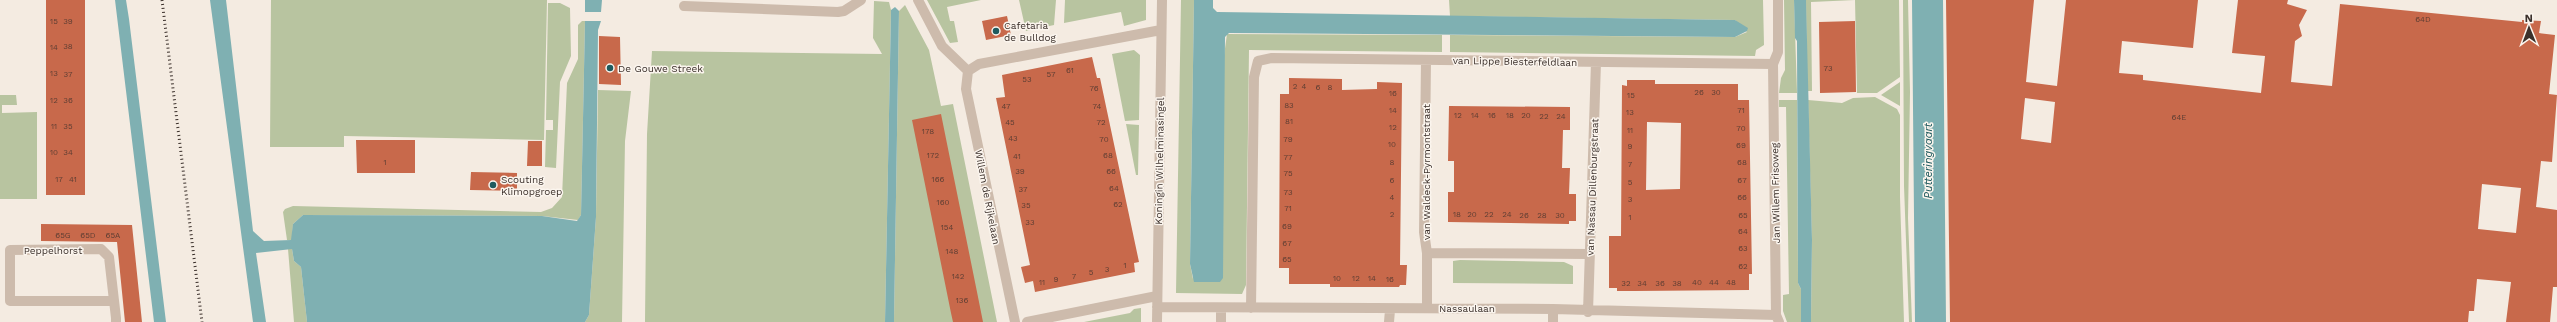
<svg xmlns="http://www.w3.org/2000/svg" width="2557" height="322" viewBox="0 0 2557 322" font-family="'Work Sans',sans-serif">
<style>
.green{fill:#b8c4a0}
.water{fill:#7fb0b2}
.building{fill:#c8694b;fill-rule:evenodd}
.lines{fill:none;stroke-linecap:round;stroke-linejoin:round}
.minor{stroke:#cdbbac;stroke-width:10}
.rail{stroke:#3b302b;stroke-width:3;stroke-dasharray:1 3;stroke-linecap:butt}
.poi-dot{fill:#1f5a5e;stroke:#fbf5ee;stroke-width:1.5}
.labels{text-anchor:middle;stroke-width:3;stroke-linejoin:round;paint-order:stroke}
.number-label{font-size:8px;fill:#5e3e33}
.poi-label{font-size:10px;fill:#3b302b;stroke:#fbf5ee;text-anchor:start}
.street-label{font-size:10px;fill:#3b302b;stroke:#fbf5ee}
.water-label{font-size:11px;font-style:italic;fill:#1f5a5e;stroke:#fbf5ee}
</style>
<rect width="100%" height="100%" fill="#f4ebe1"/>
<path class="green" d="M271,0H547L544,140L344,136V147H270Z
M927,0H981L947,7L950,21H954L958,42L950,43Z
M1019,0H1056L1054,25L1026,31Z
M1065,0H1146V20L1124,26L1121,12L1064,23Z
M1181,0H1194L1190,264L1193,279L1227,34L1442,35V52L1249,50L1246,285L1242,294L1176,293Z
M1449,0H1763L1764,45L1756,50L1755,56L1450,52V35L1735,37L1747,32L1735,20L1450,16Z
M1784,0H1794L1797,93H1779L1781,78L1785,70Z
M1806,0H1899L1900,77L1877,93H1857L1855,0L1811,2L1812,91H1807Z
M1903,0H1908L1910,92L1908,218L1912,322H1909L1904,186Z
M874,1L889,2L891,10L885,322H645L647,134L652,51L882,54L873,38Z
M548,3H560L570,8L571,56L560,82L556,168L545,167L546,130H553V120H546Z
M905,5L929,50L941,106L953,104L997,322H894L899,11Z
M582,21H585L581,215L578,220L542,216L303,215L293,224L292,240H287L283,212L285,209L293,206L541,212L552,208L562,197L567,83L578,59V25Z
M1134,50L1140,55L1139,120L1125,121L1112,54Z
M1900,82V106L1881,95Z
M598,90L631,91L625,141L622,322H585L589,315L596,217Z
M0,95H16L17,105H2V113L37,112V199H0Z
M1875,97L1897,109L1900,115V197L1904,322H1811L1812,240L1808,100L1842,103L1853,98Z
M1779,100H1797L1798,283L1801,289V322H1787L1783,311V295L1789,294L1786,107H1779Z
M1126,124L1139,125L1138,175H1136Z
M288,249H292L294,261L301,267L307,322H294Z
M1460,260L1564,262L1573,266V284L1453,283V261Z
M1141,308V322H1084L1130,313L1134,309Z"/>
<path class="water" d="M115,0H126L129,19L166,322H154Z
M210,0H226L253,231L264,241L291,240L293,224L303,215L542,216L577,221L581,215L585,21H601L598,30L596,217L589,315L585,322H307L301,267L294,261L292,249L256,253L266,322H253Z
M585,0H602L601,12H585Z
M1194,0H1213V8L1217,12L1735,20L1748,28L1747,31L1735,37L1229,33L1225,37L1223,278L1220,282H1194L1190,264Z
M1794,0H1806L1812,240L1811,322H1801V289L1798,283L1797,41L1795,38Z
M1912,0H1943L1946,322H1915Z
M895,7L899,11L894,322H885L891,10Z"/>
<path class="building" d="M46,0H85V195H46Z
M1946,0H2034L2026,82L2057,86L2066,0H2198L2193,48L2122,41L2119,73L2143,75V80L2261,93L2265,56L2232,53L2238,0H2288L2287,4L2307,10L2299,25L2302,36L2295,41L2291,82L2332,86L2340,4L2522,22V20L2541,21L2539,33L2555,35L2549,94L2557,95L2552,162L2541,161L2536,207L2557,210V287H2553L2550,322H2506L2511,282L2477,279L2474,311H2469L2468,322H1950ZM2025,98L2055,102L2051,143L2021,139ZM2482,184L2521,188L2516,233L2478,229Z
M1007,16L1011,35L986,40L982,21Z
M1855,21L1856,92L1820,93L1819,22Z
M599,36L620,37L621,85L599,84Z
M1092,57L1097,78H1100L1139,262L1134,263L1135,272L1035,292L1033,281L1025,283L1021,267L1030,265L996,98L1005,97L1002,75Z
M1289,78L1342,79V90L1377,89V82L1402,83L1400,265H1407L1406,285H1400L1399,287H1330V284H1289V268H1279L1280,94H1289Z
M1627,80H1655V84H1738V100H1749L1752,274H1749V290L1635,291H1617V288H1609V236H1621L1622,85L1627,86ZM1647,122L1681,123L1680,189L1646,190Z
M1449,106L1570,107V130H1563L1562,168H1570L1569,194H1576V221H1569V224L1448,222V192H1454V161H1448Z
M941,114L977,292L983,322H953L951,313L912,120Z
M356,140H415V173H357Z
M528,141H542V166H527Z
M471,172L517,173V191L470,190Z
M41,224L132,225L142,322H125L117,242L41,241Z"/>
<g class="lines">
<path class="minor" d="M918,0L942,46L968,71
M1778,0V52L1773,64L1776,315L1779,322
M684,6L838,12L844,11L861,0
M1426,60L1424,232L1427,253V308
M968,71L966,89L1015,322
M968,71L979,64L1161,30
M1427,253L1589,254
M114,301H10V250L101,249L109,257L116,318V322
M1157,307L1553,309L1776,315
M1251,308L1254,77L1258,61L1272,58L1773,64
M1588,312L1596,62
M1027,322L1157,296
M1157,322L1162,0
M1221,322V308
M1389,322L1390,310
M1553,322V309"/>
<path class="rail" d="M162,0L202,322"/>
</g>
<g class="poi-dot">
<circle cx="996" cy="31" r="4"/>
<circle cx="610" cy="68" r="4"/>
<circle cx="493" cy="185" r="4"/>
</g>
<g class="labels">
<g class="number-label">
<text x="2423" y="22">64D</text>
<text x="54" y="24">15</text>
<text x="68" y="24">39</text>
<text x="68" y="49">38</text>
<text x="54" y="50">14</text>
<text x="1828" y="71">73</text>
<text x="1070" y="73">61</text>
<text x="54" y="76">13</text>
<text x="68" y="77">37</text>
<text x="1051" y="77">57</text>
<text x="1027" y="82">53</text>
<text x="1295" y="89">2</text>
<text x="1304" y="89">4</text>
<text x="1318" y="90">6</text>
<text x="1330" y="90">8</text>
<text x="1094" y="91">76</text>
<text x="1699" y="95">26</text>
<text x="1716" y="95">30</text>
<text x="1393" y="96">16</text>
<text x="1631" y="98">15</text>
<text x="54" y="103">12</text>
<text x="68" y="103">36</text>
<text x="1289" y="108">83</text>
<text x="1006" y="109">47</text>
<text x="1097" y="109">74</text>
<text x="1393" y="113">14</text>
<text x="1741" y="113">71</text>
<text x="1630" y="115">13</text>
<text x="1458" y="118">12</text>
<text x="1475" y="118">14</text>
<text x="1492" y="118">16</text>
<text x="1510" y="118">18</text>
<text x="1526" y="118">20</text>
<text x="1544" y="119">22</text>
<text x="1561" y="119">24</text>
<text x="2179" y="120">64E</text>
<text x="1289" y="124">81</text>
<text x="1010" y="125">45</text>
<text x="1101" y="125">72</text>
<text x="54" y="129">11</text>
<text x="68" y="129">35</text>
<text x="1393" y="130">12</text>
<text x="1741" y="131">70</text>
<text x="1630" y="133">11</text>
<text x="928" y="134">178</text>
<text x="1013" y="141">43</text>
<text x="1104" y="142">70</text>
<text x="1288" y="142">79</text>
<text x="1392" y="147">10</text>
<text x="1741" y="148">69</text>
<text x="1630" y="149">9</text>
<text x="54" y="155">10</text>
<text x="68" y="155">34</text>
<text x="933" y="158">172</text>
<text x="1108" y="158">68</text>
<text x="1017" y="159">41</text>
<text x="1288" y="160">77</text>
<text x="385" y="165">1</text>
<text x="1392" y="165">8</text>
<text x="1742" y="165">68</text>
<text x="1630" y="167">7</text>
<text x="1020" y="174">39</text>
<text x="1111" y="174">66</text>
<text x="1288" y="176">75</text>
<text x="59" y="182">17</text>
<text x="73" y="182">41</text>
<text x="938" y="182">166</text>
<text x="1392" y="183">6</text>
<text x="1742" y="183">67</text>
<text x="1630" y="185">5</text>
<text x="1114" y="191">64</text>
<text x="1023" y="192">37</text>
<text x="1288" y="195">73</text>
<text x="1392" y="200">4</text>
<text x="1742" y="200">66</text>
<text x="1630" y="202">3</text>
<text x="943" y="205">160</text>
<text x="1118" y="207">62</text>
<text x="1026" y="208">35</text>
<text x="1288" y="211">71</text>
<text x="1392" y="217">2</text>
<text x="1457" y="217">18</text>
<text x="1472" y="217">20</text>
<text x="1489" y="217">22</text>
<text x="1507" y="217">24</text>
<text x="1524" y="218">26</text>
<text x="1542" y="218">28</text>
<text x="1560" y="218">30</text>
<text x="1743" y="218">65</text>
<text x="1630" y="220">1</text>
<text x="1030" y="225">33</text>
<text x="1287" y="229">69</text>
<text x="947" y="230">154</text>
<text x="1743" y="234">64</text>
<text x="63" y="238">65G</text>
<text x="88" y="238">65D</text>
<text x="113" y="238">65A</text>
<text x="1287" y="246">67</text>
<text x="1743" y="251">63</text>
<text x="952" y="254">148</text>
<text x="1287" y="262">65</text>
<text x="1125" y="268">1</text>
<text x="1743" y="269">62</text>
<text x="1107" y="272">3</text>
<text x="1091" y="275">5</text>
<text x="958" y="279">142</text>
<text x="1074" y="279">7</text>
<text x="1337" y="281">10</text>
<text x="1356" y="281">12</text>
<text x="1372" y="281">14</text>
<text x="1056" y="282">9</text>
<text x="1390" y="282">16</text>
<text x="1042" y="285">11</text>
<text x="1697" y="285">40</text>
<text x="1714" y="285">44</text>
<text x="1731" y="285">48</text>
<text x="1626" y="286">32</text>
<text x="1642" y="286">34</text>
<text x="1660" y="286">36</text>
<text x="1677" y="286">38</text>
<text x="962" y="303">136</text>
</g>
<g class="poi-label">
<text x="1004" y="29">Cafetaria<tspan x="1004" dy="12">de Bulldog</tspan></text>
<text x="618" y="72">De Gouwe Streek</text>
<text x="501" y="183">Scouting<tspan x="501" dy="12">Klimopgroep</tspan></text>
</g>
<g class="street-label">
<text transform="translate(1515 61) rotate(1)" y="4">van Lippe Biesterfeldlaan</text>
<text transform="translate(1159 161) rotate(-89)" y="4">Koningin Wilhelminasingel</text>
<text transform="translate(1426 172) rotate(-90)" y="4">van Waldeck-Pyrmontstraat</text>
<text transform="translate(1592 187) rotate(-88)" y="4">van Nassau Dillenburgstraat</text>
<text transform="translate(1775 193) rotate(-91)" y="4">Jan Willem Frisoweg</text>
<text transform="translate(988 197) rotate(79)" y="4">Willem de Rijkelaan</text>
<text x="53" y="254">Peppelhorst</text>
<text x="1467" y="312">Nassaulaan</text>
</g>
<g class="water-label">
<text transform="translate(1928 161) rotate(-90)" y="4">Putteringvaart</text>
</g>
</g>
<g transform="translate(2529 28) rotate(359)" stroke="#fbf5ee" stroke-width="3" paint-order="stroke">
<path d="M0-3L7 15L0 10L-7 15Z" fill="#3b302b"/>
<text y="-6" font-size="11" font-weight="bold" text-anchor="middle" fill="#3b302b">N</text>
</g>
</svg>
